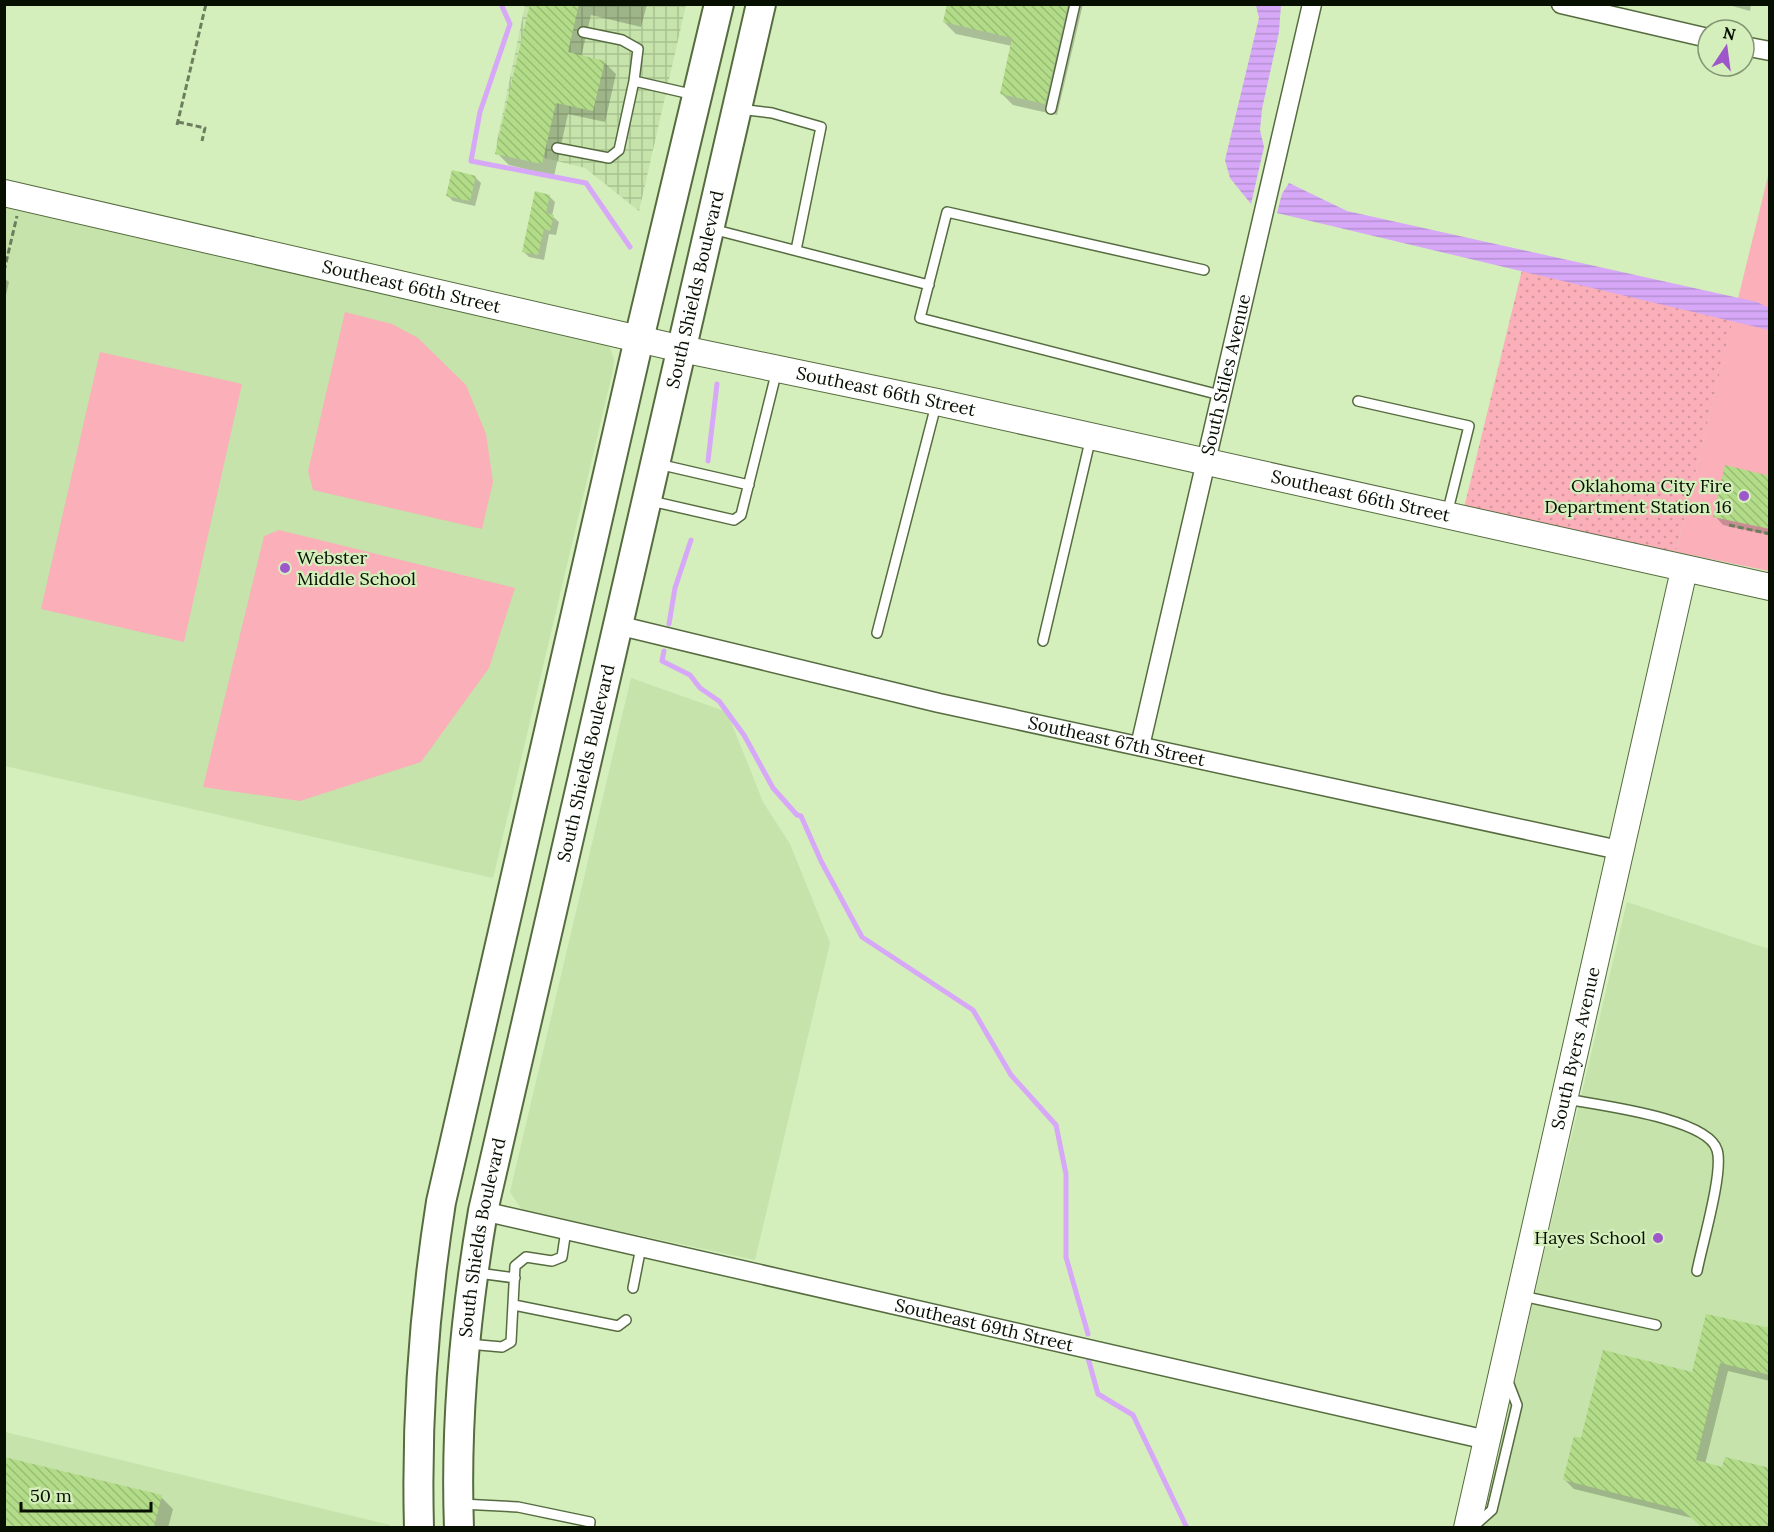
<svg xmlns="http://www.w3.org/2000/svg" width="1774" height="1532" viewBox="0 0 1774 1532" font-family="Lora,serif">
<style>
.built{fill:#c5e3aa}
.industrial{fill:url(#industrial-grid)}
.grass{fill:url(#grass-dots)}
.green{fill:#faafb9}
.water{fill:url(#water-rules)}
.shadow{fill:#0003}
.lines{fill:none;stroke-linecap:round;stroke-linejoin:round}
.stream{stroke:#d6a8f7;stroke-width:5}
.building{fill:url(#building-back-hatch)}
.lane-casing{stroke:#566c40;stroke-width:12}
.street-casing{stroke:#566c40;stroke-width:21}
.secondary-casing{stroke:#566c40;stroke-width:28}
.primary-casing{stroke:#566c40;stroke-width:32}
.path{stroke:#6d7e5e;stroke-width:3;stroke-dasharray:6 3;stroke-linecap:butt}
.lane{stroke:#fff;stroke-width:9}
.street{stroke:#fff;stroke-width:18}
.secondary{stroke:#fff;stroke-width:26}
.primary{stroke:#fff;stroke-width:28}
.poi-dot{fill:#9e57cb;stroke:#d4eebc;stroke-width:2}
.labels{text-anchor:middle;stroke-width:4.5;stroke-linejoin:round;paint-order:stroke}
.street-label{font-size:18px;fill:#070f01;stroke:#d4eebc}
.poi-label{font-size:18px;fill:#070f01;stroke:#d4eebc;text-anchor:end}
</style>
<defs>
<pattern id="industrial-grid" width="8" height="8" patternUnits="userSpaceOnUse" patternTransform="scale(1.5)"><rect width="8" height="8" fill="#c5e3aa"/><path d="M0 4h8M4 0v8" fill="none" stroke="#a8c290"/></pattern>
<pattern id="grass-dots" width="8" height="8" patternUnits="userSpaceOnUse" patternTransform="scale(1.5)"><rect width="8" height="8" fill="#faafb9"/><path d="M2 2h.1M6 6h.1" fill="none" stroke="#d5959d" stroke-width="1.8" stroke-linecap="round"/></pattern>
<pattern id="water-rules" width="6" height="5" patternUnits="userSpaceOnUse" patternTransform="scale(1.5)"><rect width="6" height="5" fill="#d6a8f7"/><path d="M0 2.5h6" fill="none" stroke="#b68fd2"/></pattern>
<pattern id="building-back-hatch" width="6" height="6" patternUnits="userSpaceOnUse" patternTransform="scale(1.5)"><rect width="6" height="6" fill="#b2dc88"/><path d="M-1 5l2 2M0 0l6 6M5-1l2 2" fill="none" stroke="#98bc74"/></pattern>
</defs>
<rect width="100%" height="100%" fill="#d4eebc"/>
<path class="built" d="M5,208L604,343L610,348L614,359L613,370L493,878L5,766Z
M631,678L727,712L763,802L790,844L830,943L755,1260L522,1210L510,1192Z
M1627,902L1769,949V1527L1479,1528Z
M5,1432L390,1525V1527L5,1528Z"/>
<path class="industrial" d="M525,5H686L639,211L585,168L496,146Z"/>
<path class="grass" d="M1522,270L1733,320L1676,552L1464,508Z"/>
<path class="green" d="M1769,172V571L1676,552Z
M345,312L392,324L418,338L466,385L486,434L493,482L482,529L313,490L308,471Z
M100,352L242,384L184,642L41,609Z
M279,530L515,588L489,668L421,762L300,801L203,787L264,536Z"/>
<path class="water" d="M1256,5H1281L1279,32L1262,109L1260,130L1264,147L1251,204L1230,178L1225,160L1259,18Z
M1289,183L1347,211L1757,302L1769,308V330L1277,213L1282,194Z"/>
<path class="shadow" d="M531,4H647L641,27L591,15L581,57L604,62L616,74L605,122L568,114L554,176L509,165L497,153Z
M948,4H1083L1057,115L1013,105L1001,93L1012,46L956,34L944,22Z
M1725,4H1751L1750,11Z
M475,177L481,183L475,206L453,201L447,195Z
M549,196L555,202L552,216L559,222L556,235L549,234L544,260L529,257L524,252Z
M4,278L9,282L4,304Z
M1770,477V535L1723,525L1715,516Z
M1770,1330V1381L1728,1371L1705,1464L1723,1469L1770,1470V1528H1703L1692,1518L1574,1489L1565,1480L1582,1440Z
M4,1459L161,1497L173,1509L168,1528H4Z"/>
<g class="lines">
<path class="stream" d="M501,4L510,24L480,112L471,161L586,183L630,247
M708,461L717,384
M669,624L675,588L691,540
M664,651L662,661L690,675L700,688L719,701L744,735L773,788L797,815L801,816L821,861L862,937L973,1010L1011,1075L1056,1125L1066,1174V1257L1088,1334
M1088,1358L1098,1394L1133,1415L1187,1528"/>
</g>
<path class="building" d="M530,4H579L568,52L605,61L593,111L556,103L542,164L495,154Z
M947,4H1068L1045,104L1000,94L1012,38L943,22Z
M452,170L476,176L470,201L446,196Z
M535,191L550,195L546,213L554,215L550,231L544,229L538,255L522,252Z
M1725,465L1770,476V529L1713,517Z
M1706,1314L1770,1328V1375L1720,1363L1696,1460L1722,1467L1725,1457L1770,1468V1527H1702L1682,1510L1563,1480L1574,1436L1581,1438L1603,1350L1692,1372Z
M4,1457L162,1495L154,1527H4Z"/>
<g class="lines">
<g class="lane-casing">
<path id="lane" d="M583,32L622,40L638,49L634,81
M739,109L772,113L821,127L796,250
M1051,109L1075,4
M557,148L609,158L619,150L634,81L695,95
M712,229L929,285
M1204,270L947,212L920,318L1220,395
M1358,401L1469,426L1447,514
M658,464L749,485
M651,501L734,520L741,515L777,370
M877,633L936,405
M1043,641L1091,437
M1566,1099C1597,1105 1708,1118 1717,1150C1724,1171 1702,1245 1697,1271
M478,1273L515,1278
M633,1288L641,1247
M1522,1296L1656,1325
M514,1305L618,1326L626,1320
M468,1344L502,1347L511,1342L515,1266L526,1257L552,1261L562,1257L566,1230
M461,1504L518,1507L590,1522L589,1528
M1474,1526L1492,1510L1517,1405L1507,1379"/>
</g>
<g class="street-casing">
<g id="street">
<path d="M1561,4L1708,38"/>
<path d="M1744,46L1770,51"/>
<path id="s1" d="M617,625L939,703L1619,850"/>
<path id="s2" d="M1140,746L1312,4"/>
<path id="s3" d="M483,1211L1487,1440"/>
</g>
</g>
<g class="secondary-casing">
<g id="secondary">
<path id="s4" d="M4,193L682,349L937,402L1770,587"/>
<path id="s5" d="M1467,1528L1684,570"/>
</g>
</g>
<g class="primary-casing">
<g id="primary">
<path d="M419,1528C416,1418 424,1310 441,1202L639,339L719,4"/>
<path id="s6" d="M459,1528C455,1421 465,1316 483,1211L761,4"/>
</g>
</g>
<path class="path" d="M178,122L205,128L202,141
M177,125L206,4
M4,271L17,216
M1729,525L1770,534"/>
<use href="#lane" class="lane"/>
<use href="#street" class="street"/>
<use href="#secondary" class="secondary"/>
<use href="#primary" class="primary"/>
</g>
<g class="poi-dot">
<circle cx="1744" cy="496" r="6"/>
<circle cx="285" cy="568" r="6"/>
<circle cx="1658" cy="1238" r="6"/>
</g>
<g class="labels">
<g class="street-label">
<text dy="6" stroke="none"><textPath href="#s4" startOffset="418">Southeast 66th Street</textPath></text>
<text dy="6" stroke="none"><textPath href="#s6" startOffset="1264">South Shields Boulevard</textPath></text>
<text dy="6" stroke="none"><textPath href="#s2" startOffset="381">South Stiles Avenue</textPath></text>
<text dy="6" stroke="none"><textPath href="#s4" startOffset="904">Southeast 66th Street</textPath></text>
<text dy="6" stroke="none"><textPath href="#s4" startOffset="1390">Southeast 66th Street</textPath></text>
<text dy="6" stroke="none"><textPath href="#s1" startOffset="513">Southeast 67th Street</textPath></text>
<text dy="6" stroke="none"><textPath href="#s6" startOffset="778">South Shields Boulevard</textPath></text>
<text dy="6" stroke="none"><textPath href="#s5" startOffset="492">South Byers Avenue</textPath></text>
<text dy="6" stroke="none"><textPath href="#s6" startOffset="292">South Shields Boulevard</textPath></text>
<text dy="6" stroke="none"><textPath href="#s3" startOffset="514">Southeast 69th Street</textPath></text>
</g>
<g class="poi-label">
<text x="1732" y="492">Oklahoma City Fire<tspan x="1732" dy="21">Department Station 16</tspan></text>
<text x="297" y="564" text-anchor="start">Webster<tspan x="297" dy="21">Middle School</tspan></text>
<text x="1646" y="1244">Hayes School</text>
</g>
</g>
<rect width="1774" height="1532" fill="none" stroke="#070f01" stroke-width="12"/>
<g transform="translate(1726 48) rotate(13)"><circle r="28" fill="#d4eebc" stroke="#829571" stroke-width="1.5"/>
<path d="M0-4.5L10 22L0 15L-10 22Z" fill="#9e57cb"/>
<text y="-9" font-size="16" font-weight="bold" text-anchor="middle" fill="#070f01">N</text>
</g>
<path d="M21 1502v9h130v-9" fill="none" stroke="#070f01" stroke-width="3"/>
<text x="30" y="1502" font-size="18" fill="#070f01" stroke="#d4eebc" stroke-width="4.5" paint-order="stroke">50 m</text>
</svg>
